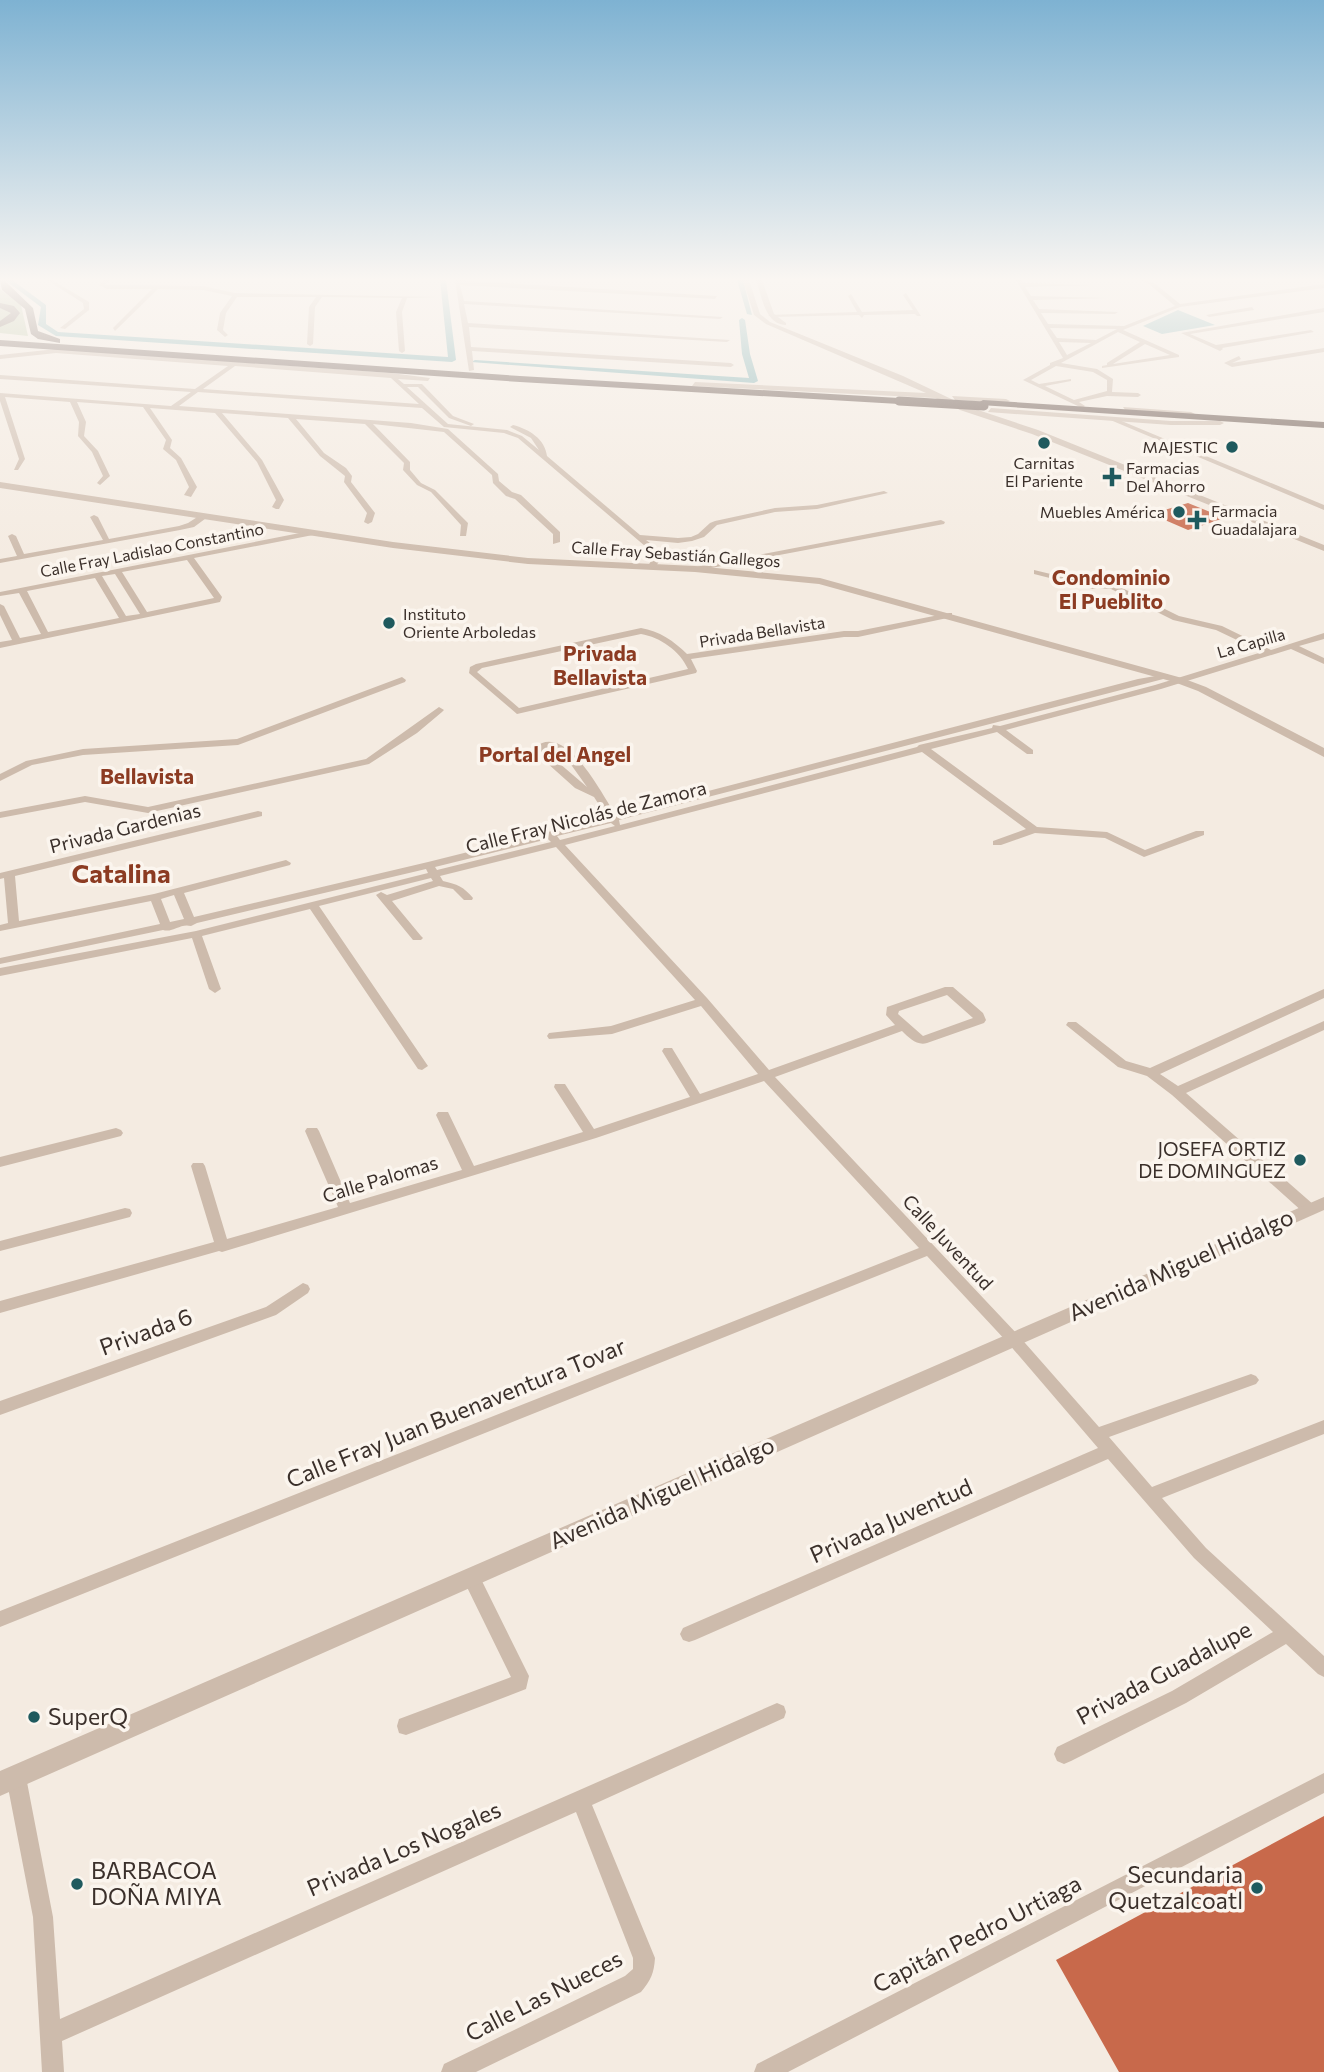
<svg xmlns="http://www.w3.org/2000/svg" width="1324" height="2072" viewBox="0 0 1324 2072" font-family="Commissioner,sans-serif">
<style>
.green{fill:#b8c4a0}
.water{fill:#7fb0b2}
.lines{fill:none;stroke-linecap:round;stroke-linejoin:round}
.canal{fill:#7fb0b2;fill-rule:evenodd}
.building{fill:#c8694b}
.minor{fill:#cdbbac;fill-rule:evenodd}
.tertiary{fill:#cdbbac;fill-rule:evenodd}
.trunk{fill:#6c584f;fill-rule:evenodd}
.trunk-bridge{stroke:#6c584f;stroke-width:9}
.poi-dot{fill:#1f5a5e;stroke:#fbf5ee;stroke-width:2.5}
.labels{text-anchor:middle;stroke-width:7;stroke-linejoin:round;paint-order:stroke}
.far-poi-label{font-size:16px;fill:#3b302b;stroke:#fbf5ee;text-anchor:start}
.far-street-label{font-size:16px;fill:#3b302b;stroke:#fbf5ee}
.street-label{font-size:19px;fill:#3b302b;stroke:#fbf5ee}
.poi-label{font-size:19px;fill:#3b302b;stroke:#fbf5ee;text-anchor:end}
.far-district-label{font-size:21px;font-weight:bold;fill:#8c3b22;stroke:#fbf5ee}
.near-street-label{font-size:23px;fill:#3b302b;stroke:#fbf5ee}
.near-poi-label{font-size:23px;fill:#3b302b;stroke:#fbf5ee;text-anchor:start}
.district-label{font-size:26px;font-weight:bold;fill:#8c3b22;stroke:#fbf5ee}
</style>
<rect width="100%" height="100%" fill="#f4ebe1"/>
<path class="green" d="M0,289L21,305L28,336L0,333Z"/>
<path class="water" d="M1178,310L1215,325L1162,334L1143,326Z"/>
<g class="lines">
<path class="canal" d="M5,280H12L46,305V324L58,332L448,357L440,280H446L456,360L452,362L56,336L38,325L41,307Z
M737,280H743L752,315L747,314Z
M742,318L745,320L750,354L758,381L754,383L471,362L475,360L749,378L742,354L739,320Z"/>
</g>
<path class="building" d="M1188,503L1225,518L1188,530L1151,514Z
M1324,1816V2072H1119L1056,1960Z"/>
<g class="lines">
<path class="minor" d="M47,280H52L89,302V310L65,329L60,328L84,309L83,303Z
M104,280H110L105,285H108L203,286L235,293L437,297L407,298L402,312L405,351L402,353L399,351L396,312L402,298L322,297L315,307L313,344L310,346L307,344L309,307L316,297H237L226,313L223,330L228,335L225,337L217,330L220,313L232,296L203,290L158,289L115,331L113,328L152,289H107L99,285Z
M455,280L717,296L715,299L460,285L464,301L723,317L720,319L464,304L468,323L730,340L727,342L469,327L471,347L731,363L734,365L731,367L472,351L474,370L469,371Z
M1016,280H1021L1024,283L1094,285L1025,287L1031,296L1107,298L1033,300L1039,309L1118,312L1115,314L1041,313L1048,324L1124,326L1175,306L1149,284L1140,280L1153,282L1180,304L1324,284V288L1180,307L1123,330L1179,355V357L1102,368V366L1107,365V363L1140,342L1118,332L1061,363L1097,369L1113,379L1112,392L1138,393L1141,395L1138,397L1107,396L1079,402L1085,406L1082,408L1023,380L1050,365V363L1063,358ZM1050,328L1117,329L1096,340L1057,338ZM1059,342L1091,343L1067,355ZM1145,344L1170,355L1113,364ZM1056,366L1093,372L1107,380V391L1074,400L1045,386L1071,381V379L1039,384L1031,380Z
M906,293L921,316H917L915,314L864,315L862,318L859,315L771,317L768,315L857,312L848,296L851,294L862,312L913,310L903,295Z
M1252,307L1254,310L1209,317L1206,315Z
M1324,308V312L1190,334L1216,345L1311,330L1314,332L1222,348L1223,349L1220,351L1181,333Z
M1324,348V352L1232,367L1224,363L1239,356L1241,359L1232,363Z
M56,349L391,373L430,378L428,381L398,379L404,384H422L453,416L474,424L471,426L449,418L418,387H407L448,424L507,430L522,436L539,450L531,438L510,427L513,425C529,429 545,439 547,456L640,535L678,538L691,537L698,534L710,523L715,521L775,508L817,505L884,491L888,493L817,509L775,512L717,525L704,537L692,541L678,543L646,540L658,549L662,557L654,569H651L647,567L654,557L652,552L518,438L504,433L444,427L422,408L198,392L179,406L411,423L448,429L498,474L499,481L512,492L521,495L560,532V542L553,544V534L515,499L506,496L493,483L492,475L444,432L373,424L410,462V470L421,483L435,490L468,523L466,536H460L461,525L431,492L417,485L403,470L404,463L365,424L296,419L324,453L346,468L352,476L351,482L375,513L372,522L368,524L364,522L367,513L344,482L345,476L320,456L288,418L222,413L262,460L284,500L279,509H276L272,507L276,500L257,462L215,413L150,408L172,440L170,448L181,458L197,487L191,497L184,495L189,487L176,460L163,449L166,440L143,407L77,402L86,422L84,436L98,451L110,476L100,485L97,483L103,476L92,452L78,436L79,422L70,402L5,397L25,459L18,470H14L19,459L0,401V393L171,406L191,392L0,379V375L195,389L228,366L56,353L0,359V355ZM235,366L391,378L419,404L203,389Z
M1108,417H1112L1324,505V510L1108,419Z
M202,514L209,516L194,527L180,530L0,563V559L17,556L8,536L12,534L16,536L24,554L103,540L90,517L94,515L98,517L109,539L179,526L188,523Z
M941,520L945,522L944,524L695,571L691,569L695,567Z
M310,531H313V535L194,558L222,597L220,602L0,648V642L12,640L0,615V604L4,606L20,638L41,634L19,593L0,596V592ZM187,560L214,598L147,612L122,572ZM115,574L140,614L126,616L102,576ZM95,578L119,618L48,632L27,591Z
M1034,570L1084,582L1116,585L1179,616L1222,626L1271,650L1324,633V639L1299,646L1324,658V664L1291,649L1161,689L1006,730L1033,750V754H1027L997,732L931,749L1037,827L1107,832L1145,850L1196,831H1204V835L1144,857L1105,838L1035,833L1001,845H993V841L1026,829L922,752L565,845L707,998L769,1070L895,1025L886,1015L887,1007L945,987H953L983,1013L986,1020L984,1023L927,1043C917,1046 909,1038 902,1031L775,1077L1018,1335L1099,1427L1251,1374L1256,1376L1259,1380L1256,1384L1109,1437L1152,1487L1324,1420V1434L1162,1498L1206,1548L1324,1656V1677L1318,1674L1286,1644L1186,1703L1071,1761L1064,1764L1057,1761L1054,1754L1057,1747L1172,1691L1273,1632L1194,1558L1108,1459L695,1640L689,1642L683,1640L680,1634L683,1628L1098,1448L1008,1343L927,1256L0,1627V1611L919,1248L764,1081L596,1138L222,1252L219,1251L0,1313V1301L214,1242L191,1166L193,1163H203L205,1166L227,1239L338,1207L305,1131L307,1128H317L319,1131L350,1203L462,1170L436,1115L438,1112H448L474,1166L583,1132L554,1087L555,1084H565L594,1129L690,1097L662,1051L664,1048H672L700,1094L758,1074L701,1006L612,1034L549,1039L547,1036L549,1033L611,1026L695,1000L556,847L440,876L443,881C457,884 464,887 473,898L472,900H464L453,889L439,886L392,901L421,936L423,938L421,940H413L376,895L381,892L387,895L433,881L431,878L319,906L428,1066L422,1070L418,1069L310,909L202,936L221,989L215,993L209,989L192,938L0,976V968L196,931L428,873L426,869L197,923L191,926C180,923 173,933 163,930L0,964V958L160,924L151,901L0,931V925L8,923L4,878L0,879V873L258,811L262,812V816L15,876L19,921L154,894L286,860L291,863L290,865L184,893L194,917L428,862L607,817L594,797L575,788L537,754L534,748C566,720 601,794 616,815L1138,679L1167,674L1171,677L619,820L620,825L917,747L919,745L992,728L993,725L1000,726L1155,685L1262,652L1216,630L1173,620L1111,589L1097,588L1093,589L1034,574ZM551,746L567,759L587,787L545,751L544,749ZM611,823L615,826L560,840L557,836ZM548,839L551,842L437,870L435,867ZM174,895L184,919L170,922L161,899ZM947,995L973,1018L923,1036L898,1014L899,1011Z
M949,613H952V617L858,637H844L691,659L697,671L696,673L517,714L469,673L470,667L476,664L641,628C659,631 674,641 687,654L844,631H858ZM641,634C660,637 680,651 688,669L519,708L477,672L482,668Z
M402,677L406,680L405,682L238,745L83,755L32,765L0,781V774L26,761L83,749L237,739Z
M439,707L444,710L442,712L417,733L369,764L148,813L85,802L0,818V812L85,796L148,807L366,759Z
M1324,989V998L1160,1074L1178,1086L1324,1021V1030L1186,1093L1314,1205L1316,1209L1314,1213H1304L1172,1095L1147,1076L1118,1067L1066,1025L1068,1022H1076L1126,1061L1150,1068Z
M116,1128L121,1130L123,1133L121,1136L0,1167V1157Z
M125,1208L130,1209L132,1213L130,1217L0,1251V1241Z
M303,1283L308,1285L310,1289L308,1293L276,1315L0,1415V1401L266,1307Z
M471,1569L477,1571L526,1670L529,1676L526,1689L406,1735L399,1733L397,1726L399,1719L511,1677L462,1577L465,1571Z
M777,1703L784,1706L786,1712L784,1718L592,1805L655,1958C654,1973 651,1980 641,1992L476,2072H441L444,2064L625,1976L633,1969V1958L576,1812L62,2041L64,2072H42L33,1917L6,1777L9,1770L16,1767L23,1770L26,1777L53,1917L60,2019Z
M1324,1773V1793L788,2072H754L757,2064Z"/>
<path class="tertiary" d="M743,280H749L760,314L770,322L903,376L966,406L1038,430L1324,545V551L1032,434L960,410L935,398L692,386L695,382L926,393L766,324L754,315Z
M756,280H762L774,314L786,323V325C765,324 762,297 756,280Z
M952,396L1006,399L1010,401L1006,403L955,400Z
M1123,407L1191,412L1195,414L1191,416L1126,411Z
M991,408L1171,421H1220L1224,423L1220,425H1171L988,412Z
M0,482L393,542L528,558L695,566L820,578L1182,678L1206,687L1324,748V757L1198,691L1174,682L819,584L695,572L528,564L393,548L0,488Z
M1324,1197V1210L0,1796V1771Z"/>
<path class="trunk" d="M0,280H4L33,308L38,331L60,339V343L38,339L31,334L25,309L2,290Z
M0,303L14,306L20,313L14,321L0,327V321L11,313L0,308Z
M0,340L520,376L899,398L904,401L899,404L520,382L0,346Z
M983,400L1324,422V428L980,405L978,403Z"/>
<path class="trunk-bridge" d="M899,401L984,406"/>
</g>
<linearGradient id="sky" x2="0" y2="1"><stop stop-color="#7eb2d2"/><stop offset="0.49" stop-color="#faf6f2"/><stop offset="1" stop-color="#faf6f2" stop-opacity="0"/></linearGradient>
<rect width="1324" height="570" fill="url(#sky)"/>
<g class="poi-dot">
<circle cx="1044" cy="443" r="7"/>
<circle cx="1232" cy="447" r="7"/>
<path d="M1108.5 466.5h7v7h7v7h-7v7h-7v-7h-7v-7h7z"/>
<circle cx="1179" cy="512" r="7"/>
<path d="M1193.5 509.5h7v7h7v7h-7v7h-7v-7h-7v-7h7z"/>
<circle cx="389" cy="623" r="7"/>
<circle cx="1300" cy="1160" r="7"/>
<circle cx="34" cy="1717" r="7"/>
<circle cx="77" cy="1884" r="7"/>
<circle cx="1257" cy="1888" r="7"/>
</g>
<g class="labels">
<g class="far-poi-label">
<text x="1218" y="453" text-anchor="end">MAJESTIC</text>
<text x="1044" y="469" text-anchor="middle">Carnitas<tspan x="1044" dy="18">El Pariente</tspan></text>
<text x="1126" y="474">Farmacias<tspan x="1126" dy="18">Del Ahorro</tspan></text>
<text x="1211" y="517">Farmacia<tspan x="1211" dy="18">Guadalajara</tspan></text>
<text x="1165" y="518" text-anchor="end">Muebles América</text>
<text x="403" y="620">Instituto<tspan x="403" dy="18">Oriente Arboledas</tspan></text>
</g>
<g class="far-street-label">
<text transform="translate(152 550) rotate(-11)" y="6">Calle Fray Ladislao Constantino</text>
<text transform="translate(676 554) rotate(4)" y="6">Calle Fray Sebastián Gallegos</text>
<text transform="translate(762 632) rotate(-9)" y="6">Privada Bellavista</text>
<text transform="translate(1251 643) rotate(-16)" y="6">La Capilla</text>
</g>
<g class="street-label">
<text transform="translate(586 817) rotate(-14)" y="7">Calle Fray Nicolás de Zamora</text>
<text transform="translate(125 828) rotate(-14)" y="7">Privada Gardenias</text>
<text transform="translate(380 1179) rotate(-17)" y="7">Calle Palomas</text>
<text transform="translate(948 1242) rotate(47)" y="7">Calle Juventud</text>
</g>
<g class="poi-label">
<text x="1286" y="1156">JOSEFA ORTIZ<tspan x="1286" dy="22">DE DOMINGUEZ</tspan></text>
</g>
<g class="far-district-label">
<text x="1111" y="585">Condominio<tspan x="1111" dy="24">El Pueblito</tspan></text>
<text x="600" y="661">Privada<tspan x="600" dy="24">Bellavista</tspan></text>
<text x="555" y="762">Portal del Angel</text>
<text x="147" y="784">Bellavista</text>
</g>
<g class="near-street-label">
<text transform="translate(1181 1265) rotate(-24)" y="8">Avenida Miguel Hidalgo</text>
<text transform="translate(146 1332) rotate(-20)" y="8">Privada 6</text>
<text transform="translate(456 1413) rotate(-22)" y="8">Calle Fray Juan Buenaventura Tovar</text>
<text transform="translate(662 1493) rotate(-24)" y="8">Avenida Miguel Hidalgo</text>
<text transform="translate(891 1521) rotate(-24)" y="8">Privada Juventud</text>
<text transform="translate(1164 1673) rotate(-28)" y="8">Privada Guadalupe</text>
<text transform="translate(404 1849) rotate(-23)" y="8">Privada Los Nogales</text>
<text transform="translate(977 1934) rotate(-27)" y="8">Capitán Pedro Urtiaga</text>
<text transform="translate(544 1996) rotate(-27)" y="8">Calle Las Nueces</text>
</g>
<g class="near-poi-label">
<text x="48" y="1725">SuperQ</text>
<text x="91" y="1879">BARBACOA<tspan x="91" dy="26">DOÑA MIYA</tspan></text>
<text x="1243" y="1883" text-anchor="end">Secundaria<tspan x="1243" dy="26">Quetzalcoatl</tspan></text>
</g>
<g class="district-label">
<text x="121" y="883">Catalina</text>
</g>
</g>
</svg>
